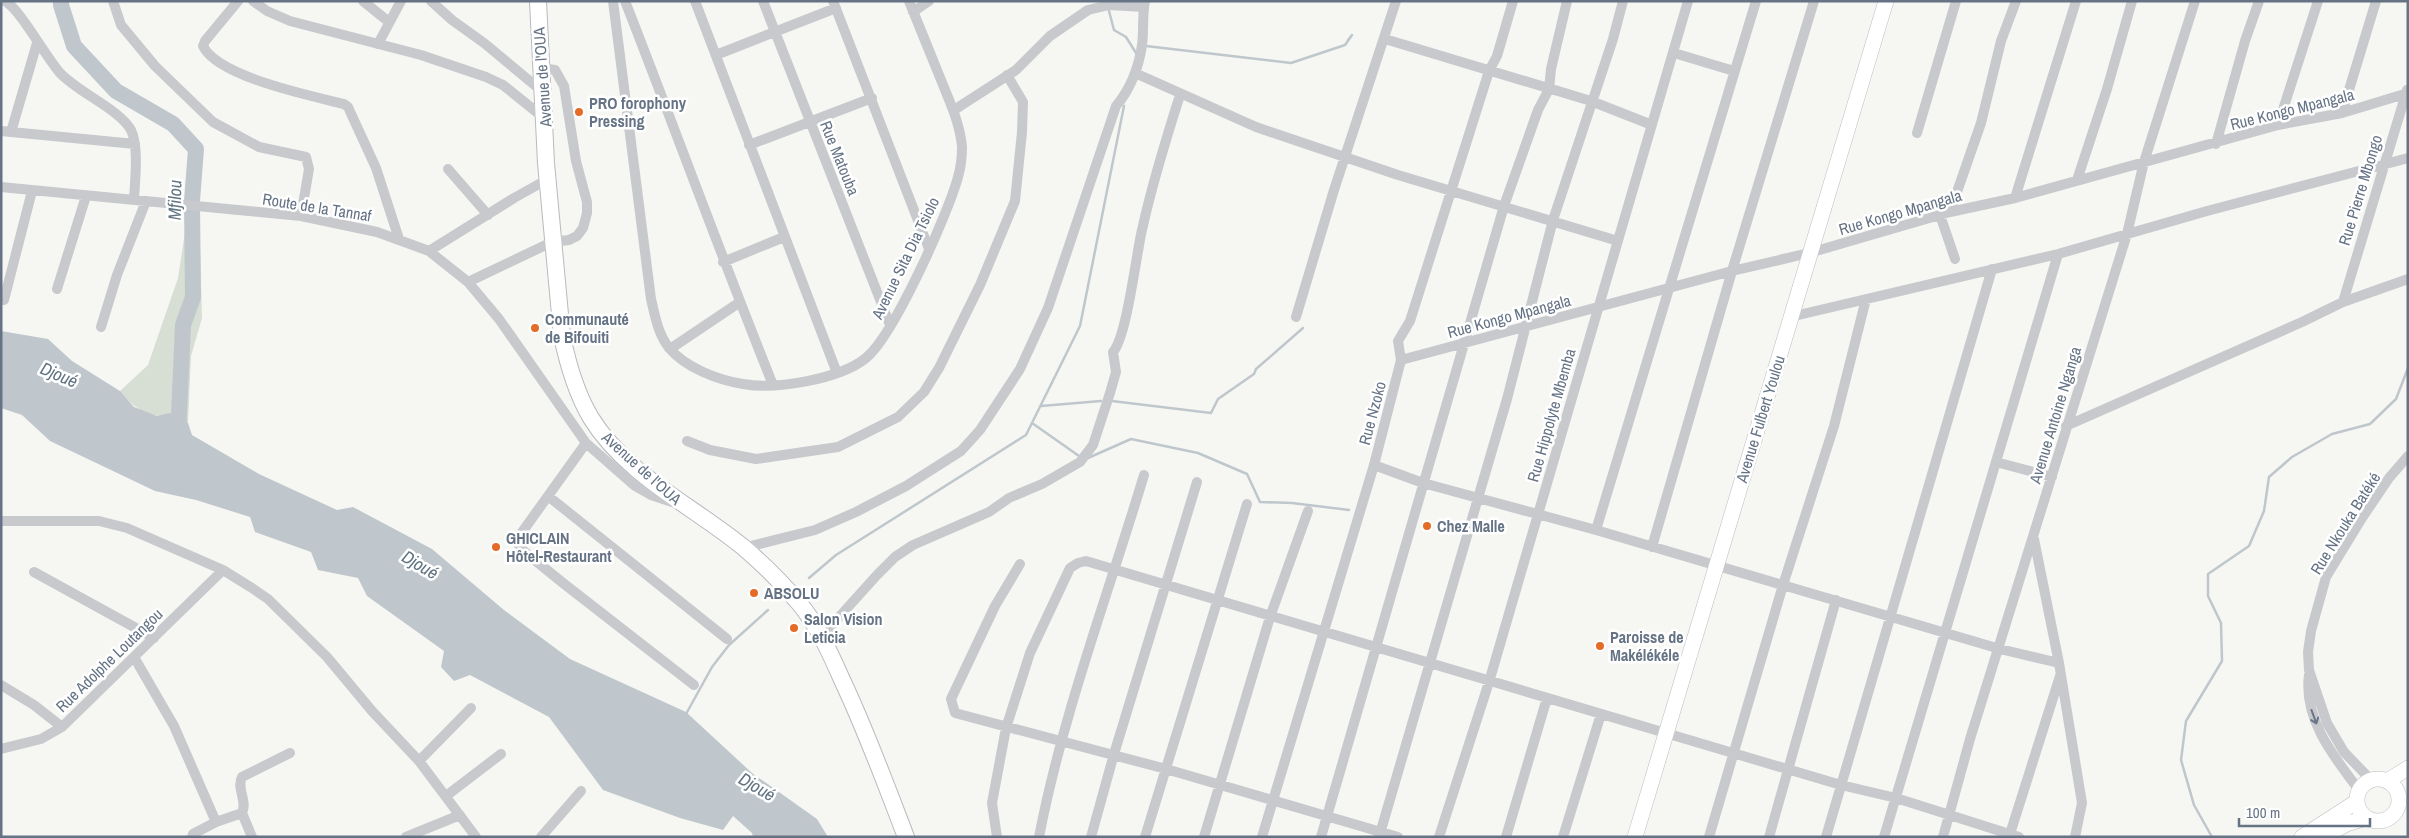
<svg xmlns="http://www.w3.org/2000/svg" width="2409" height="838" viewBox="0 0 2409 838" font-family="'Archivo Narrow',sans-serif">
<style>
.green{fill:#d7ded4}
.water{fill:#bfc7cc}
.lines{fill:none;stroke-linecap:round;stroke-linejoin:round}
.stream{stroke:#bfc7cc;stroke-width:2.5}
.river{stroke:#bfc7cc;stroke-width:16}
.secondary-casing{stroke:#b9bcc1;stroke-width:16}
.primary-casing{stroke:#b7babf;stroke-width:18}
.minor{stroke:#c7c9cd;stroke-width:10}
.secondary{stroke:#fff;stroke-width:15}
.primary{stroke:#fff;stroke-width:16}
.oneway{stroke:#6a7789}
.poi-dot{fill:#e46c26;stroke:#fff;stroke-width:2}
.labels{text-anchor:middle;stroke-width:5;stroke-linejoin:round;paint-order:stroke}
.street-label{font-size:16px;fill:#657385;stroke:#fff}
.poi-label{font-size:16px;font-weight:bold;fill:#657385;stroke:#fff;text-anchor:start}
.water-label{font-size:18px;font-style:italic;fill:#617481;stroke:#fff}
</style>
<rect width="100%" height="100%" fill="#f6f7f3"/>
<path class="green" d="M188,212L199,214L202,318L191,356L188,423C176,414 173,417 159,416C141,414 130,403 120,391L148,365L178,278Z"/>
<path class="water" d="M1,331L48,339L72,361L120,391L134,407L157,416L169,413L178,416L188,423L192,435L259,474L337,510L353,507L432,549L504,610L570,659L686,712L752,773L817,819L828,837H753L752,833L733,816L723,830L680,818L603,790L549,717L470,675L454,681L441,667L444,651L367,596L358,578L318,570L311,552L255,532L250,517L196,500L155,491L50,441L22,415L1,408Z"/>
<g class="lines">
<path class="stream" d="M1109,11L1114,30L1126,37L1136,53
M1146,46L1291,63L1345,45L1352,35L1348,40
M1112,401L1211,413L1218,399L1254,374L1256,369L1303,328
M1041,406L1101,401
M1032,423L1079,456
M1088,458L1131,439L1198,453L1247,474L1260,502L1292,503L1349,510
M809,578L836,555L1026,435L1080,326L1124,106
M686,714L712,667L729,645L768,610
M2212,837L2194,805L2181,760L2186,721L2222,661L2221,623L2208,596V574L2249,546L2264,511L2269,477L2292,457L2332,434L2370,424L2396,399L2408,368"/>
<path class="river" d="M61,1V5L74,46L116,91L173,124L196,149L192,201L193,297L183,325L178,437"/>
<g class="secondary-casing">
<path id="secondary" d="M2357 800a21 21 0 1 1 42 0a21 21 0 1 1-42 0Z
M2387,781L2408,768
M1635,837L1886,1
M2302,837L2356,802
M2324,837L2346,824L2366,818"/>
</g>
<g class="primary-casing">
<path id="primary" d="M538,1L546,163L562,336C568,365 576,393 591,418C626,475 693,506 743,547C763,564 783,584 799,603C819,627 831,655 843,682C867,733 886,785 906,837"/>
</g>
<path class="minor" d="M5,1C20,9 45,56 60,73C79,93 119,109 131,130C139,146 135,181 134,199
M113,1L121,25L155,66L213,122L259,147L306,157L309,169L301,216
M238,1L205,41L203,46C218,77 312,96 344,104L348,107L376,168L399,239
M253,1L267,11L290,21L421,55L486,77L503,85L544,118
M363,1L389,22
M431,1L452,20L484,43L543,92
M613,1L651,299C655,316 658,334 669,348C686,368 718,380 743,384C776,390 840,379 866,358C894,335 948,214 958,177C961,167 962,157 962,147C960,122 948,98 939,75C929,50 919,26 909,1
M625,1C675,129 722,258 773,385
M695,1L837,373
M763,1L890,325
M833,1L929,249
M913,12L929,1
M1385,39L1591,101L1652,125
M378,44L401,1
M1674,53L1734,71
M716,55L836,8
M1135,73L1256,127L1398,175L1618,241
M954,110L1016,70L1050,36L1088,10L1109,5L1144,7
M2342,113L2376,1
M2278,125L2318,1
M1,131L135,144
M11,132L37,43
M1917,133L1956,1
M2216,144L2245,41L2259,1
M749,145L872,98
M448,169L488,215
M2077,180L2107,89L2132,1
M1,187L301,216L377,232L429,251L468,282L499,319L586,443L635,486L651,495L672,502
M2015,198L2076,1
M1950,212L1981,123L2001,41L2016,1
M1940,215L1955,259
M429,251L514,198L548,179
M723,262L784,237
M468,282L552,242L569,240L577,236L583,228L587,213V202L576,161L564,86L555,70L541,68
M57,289L86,196
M4,300L32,191
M2343,302L2407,90
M1296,317L1334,190L1396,1
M1790,317L2058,254L2207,211L2408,158
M101,327L117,275L146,201
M670,349L740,302
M1401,360L1732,271L1809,253L1950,212L2015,198L2278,125L2342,113L2408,93
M2066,426L2302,322L2343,302L2408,279
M687,441L710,450L756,459L838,447L898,417L924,392L939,368L980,285L1015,201L1022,132L1023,102L1007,75
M586,443L520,535L518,544L526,553L563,583L694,685
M1996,462L2052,477
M1374,465L1423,483L1596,530L2000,649L2059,663
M548,496L727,639
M1,521H99L127,528L223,570L252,588L268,599L327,657L372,711L419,761L476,837
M1596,530L1756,1
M2034,539L2059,663L2082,803L2075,837
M1652,547L1732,271L1814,1
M743,548L815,530L856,512L906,486L961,451L980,430L1020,369L1048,308L1116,106C1130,90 1139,67 1142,45C1144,31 1142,16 1145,1
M1020,564L995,606L951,699L955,713L1166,769L1398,837
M34,572L154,638
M822,636L877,575L895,557L913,545L989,512L1009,498L1042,484L1080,462L1093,445L1110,393L1116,372L1113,352C1127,336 1136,255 1142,230C1152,184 1166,139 1180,95
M134,657L174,726L216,822L242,813L252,837
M2309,675C2303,719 2334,757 2359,790
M1,685L34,705L62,727
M1,749L41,739L62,727L223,570
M419,761L471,708
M2371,780L2344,752L2327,723L2309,670L2308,652L2311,631L2326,577L2362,518L2389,478L2408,456
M446,796L501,754
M242,813C248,801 236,789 242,777L290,753
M192,837L193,834L216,822
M406,837L460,815
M541,837L581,791
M997,837L992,803L1006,728L1030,653L1070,568L1078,563L1086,561L1733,753L1841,785L1896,798L2019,837
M1039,837C1063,713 1108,595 1144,475
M1091,837L1114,754L1197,482
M1145,837L1247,504
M1204,837L1270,617L1308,511
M1262,837L1374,465L1401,360L1398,341L1410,321L1489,71L1497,56L1513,1
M1321,837L1504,206L1538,110L1549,89L1551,69L1567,1
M1379,837L1507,399L1553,220L1613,39L1623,1
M1439,837L1489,682L1688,1
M1506,837L1547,698
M1563,837L1601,714
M1709,837L1783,585L1834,426L1866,299
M1769,837L1836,600
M1826,837L1992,269
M1884,837L2058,254
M1943,837L1970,739L2127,234L2144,162L2195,1
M2009,837L2060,676"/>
<use href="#secondary" class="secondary"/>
<use href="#primary" class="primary"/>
</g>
<defs><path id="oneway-shaft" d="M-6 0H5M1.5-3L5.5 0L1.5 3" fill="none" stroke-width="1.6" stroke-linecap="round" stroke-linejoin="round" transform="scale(1.25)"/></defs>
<use class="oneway" href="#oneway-shaft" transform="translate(2314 717) rotate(70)"/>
<g class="poi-dot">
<circle cx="579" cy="112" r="5"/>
<circle cx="535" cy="328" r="5"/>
<circle cx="1427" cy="526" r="5"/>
<circle cx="496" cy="547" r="5"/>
<circle cx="754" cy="593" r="5"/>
<circle cx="794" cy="628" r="5"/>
<circle cx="1600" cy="646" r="5"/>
</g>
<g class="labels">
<g class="street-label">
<text transform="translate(542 77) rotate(-94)" y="6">Avenue de l'OUA</text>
<text transform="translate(2292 109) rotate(-14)" y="6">Rue Kongo Mpangala</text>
<text transform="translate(840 158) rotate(68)" y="6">Rue Matouba</text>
<text transform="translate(2360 190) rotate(-73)" y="6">Rue Pierre Mbongo</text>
<text transform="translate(317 207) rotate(9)" y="6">Route de la Tannaf</text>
<text transform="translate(1900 212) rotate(-16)" y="6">Rue Kongo Mpangala</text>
<text transform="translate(905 258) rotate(-64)" y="6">Avenue Sita Dia Tsiolo</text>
<text transform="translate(1509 316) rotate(-15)" y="6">Rue Kongo Mpangala</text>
<text transform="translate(1372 413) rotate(-75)" y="6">Rue Nzoko</text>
<text transform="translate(1551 415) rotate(-74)" y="6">Rue Hippolyte Mbemba</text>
<text transform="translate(2055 415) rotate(-73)" y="6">Avenue Antoine Nganga</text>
<text transform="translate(1760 419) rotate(-73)" y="6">Avenue Fulbert Youlou</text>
<text transform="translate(642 468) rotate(42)" y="6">Avenue de l'OUA</text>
<text transform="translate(2345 523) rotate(-58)" y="6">Rue Nkouka Batéké</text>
<text transform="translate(109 660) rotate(-44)" y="6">Rue Adolphe Loutangou</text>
</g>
<g class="poi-label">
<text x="589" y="109">PRO forophony<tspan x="589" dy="18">Pressing</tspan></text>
<text x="545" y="325">Communauté<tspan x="545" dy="18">de Bifouiti</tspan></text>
<text x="1437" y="532">Chez Malle</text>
<text x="506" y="544">GHICLAIN<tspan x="506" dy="18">Hôtel-Restaurant</tspan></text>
<text x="764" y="599">ABSOLU</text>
<text x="804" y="625">Salon Vision<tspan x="804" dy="18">Leticia</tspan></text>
<text x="1610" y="643">Paroisse de<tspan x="1610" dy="18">Makélékéle</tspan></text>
</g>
<g class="water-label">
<text transform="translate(175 200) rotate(-89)" y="6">Mfilou</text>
<text transform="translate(59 375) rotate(23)" y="6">Djoué</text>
<text transform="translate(420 565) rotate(31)" y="6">Djoué</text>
<text transform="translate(757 787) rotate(30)" y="6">Djoué</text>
</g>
</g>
<rect width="2409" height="838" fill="none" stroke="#657385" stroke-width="5"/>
<path d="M2239 818v8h131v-8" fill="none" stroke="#657385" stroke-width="2.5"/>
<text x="2246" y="818" font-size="15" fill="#657385" stroke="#ffffff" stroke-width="4" paint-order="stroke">100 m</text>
</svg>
